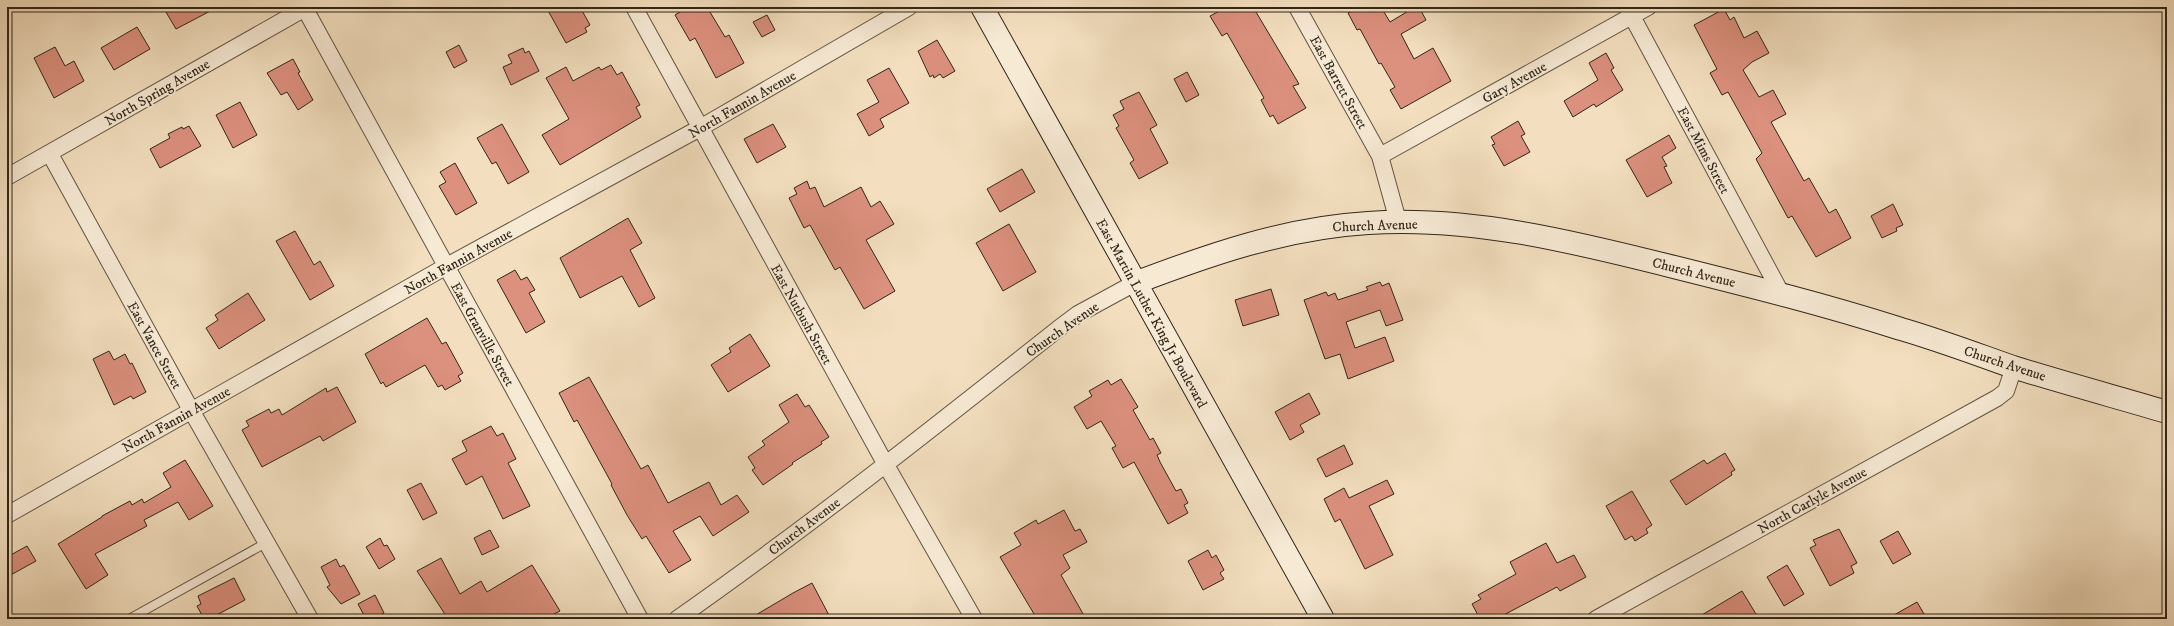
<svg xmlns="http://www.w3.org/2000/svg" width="2174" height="626" viewBox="0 0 2174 626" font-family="'IM FELL DW Pica',serif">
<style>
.building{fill:#dc907e;stroke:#312619}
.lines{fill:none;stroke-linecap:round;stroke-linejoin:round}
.service-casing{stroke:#625442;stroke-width:10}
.minor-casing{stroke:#625442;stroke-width:18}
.secondary-casing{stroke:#312619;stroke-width:24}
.service{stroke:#f7ead5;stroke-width:8}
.minor{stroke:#f7ead5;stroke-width:16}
.secondary{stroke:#f7ead5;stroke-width:22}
.labels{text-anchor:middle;stroke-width:3.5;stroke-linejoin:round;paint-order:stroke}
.street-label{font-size:14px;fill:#312619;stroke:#f7ead5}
</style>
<rect width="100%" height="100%" fill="#f3dfbf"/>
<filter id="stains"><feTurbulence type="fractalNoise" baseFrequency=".005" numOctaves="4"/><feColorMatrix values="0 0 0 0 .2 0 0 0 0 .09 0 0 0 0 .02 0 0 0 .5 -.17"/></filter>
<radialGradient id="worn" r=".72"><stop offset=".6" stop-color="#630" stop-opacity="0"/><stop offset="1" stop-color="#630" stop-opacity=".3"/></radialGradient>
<path class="building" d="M163,7H218L176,29Z
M546,7H580L590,25L585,28L587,32L566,43Z
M688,7H707L725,37L729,35L744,63L716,78L695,38L690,41L675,15Z
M1227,7H1253L1299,84L1293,86L1306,108L1278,124L1273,115L1270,117L1261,100L1264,98L1227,33L1222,36L1210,16Z
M1350,7H1381L1390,22L1415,7H1419L1426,20L1401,34L1414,59L1433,48L1451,81L1401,109L1390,90L1395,87L1381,63L1379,64L1360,29L1357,30L1348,13L1352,11Z
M1724,9L1730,20L1734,17L1744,38L1757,31L1769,53L1752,62L1743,70L1759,97L1773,90L1786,114L1771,122L1804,181L1809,178L1829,213L1836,209L1851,238L1816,257L1792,216L1788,218L1756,159L1762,153L1728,92L1722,95L1710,73L1717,69L1694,25Z
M767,15L775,30L762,37L753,22Z
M137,27L150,49L114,70L101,48Z
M937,40L955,71L943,78L940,74L934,78L933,75L930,77L918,51Z
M459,45L467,61L454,68L446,52Z
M55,47L65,66L74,61L84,81L54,98L34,58Z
M523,48L525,53L529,51L539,71L511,85L503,67L512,63L508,55Z
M1606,53L1614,68L1611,70L1623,90L1596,107L1594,104L1573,117L1564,101L1598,80L1589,63Z
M293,59L300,72L298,73L313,100L298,110L287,92L281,95L267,73Z
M611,65L617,75L622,72L640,105L636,107L641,117L560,165L542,135L569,119L546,78L566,67L573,81L599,67L601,70Z
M889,68L909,103L880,119L884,127L869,136L857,114L879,102L867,80Z
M1187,72L1199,95L1186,102L1174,79Z
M1139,92L1157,125L1150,129L1168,163L1139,179L1130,163L1134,160L1116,128L1119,126L1113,115L1124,109L1120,101Z
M240,102L257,135L233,148L216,115Z
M1518,121L1525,134L1521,136L1530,152L1504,166L1492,145L1495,144L1491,137Z
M502,124L529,172L508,184L496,162L492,164L477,138Z
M773,124L786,147L757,163L744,139Z
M189,126L201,146L160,168L150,149L170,138L168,134L182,127L183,129Z
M1669,135L1676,148L1662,157L1667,166L1664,167L1672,183L1647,197L1626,160Z
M455,163L477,203L456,215L439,186L446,182L440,172Z
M1022,169L1035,192L1000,212L987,189Z
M807,181L810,189L815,187L824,207L861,187L871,207L880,201L894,224L866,240L895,291L864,309L840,267L835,270L810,225L804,228L789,198L797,194L794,188Z
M1893,204L1903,225L1896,228L1897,231L1882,238L1871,216Z
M628,218L642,243L630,250L655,298L639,307L622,276L580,298L560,258Z
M1009,224L1036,272L1003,291L976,243Z
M295,231L314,265L320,261L334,286L310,300L276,241Z
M515,270L521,280L527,277L535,290L529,293L545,322L526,333L497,280Z
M1380,282L1382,286L1389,283L1403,320L1386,326L1380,310L1346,322L1355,348L1385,337L1394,361L1348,379L1340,354L1325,359L1304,300L1326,292L1328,296L1335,293L1338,300L1368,290L1366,287Z
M1271,289L1279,315L1243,326L1235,300Z
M248,293L265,320L219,349L206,328L218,320L215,315Z
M427,318L442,344L446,342L463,373L458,376L461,381L445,390L442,385L438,387L425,365L386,387L383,382L381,384L365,354Z
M750,334L770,366L728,392L711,365L731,352L729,348Z
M109,351L114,360L125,354L130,364L132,363L146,392L133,399L131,396L114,405L93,359Z
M589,377L641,469L648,465L668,503L709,482L721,505L737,495L749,512L713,536L700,516L673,531L691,560L669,573L646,536L642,539L627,515L611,485L612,484L577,420L574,422L559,393Z
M1121,379L1138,407L1133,410L1150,440L1153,438L1161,453L1157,455L1160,462L1176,491L1181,489L1188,503L1184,505L1188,513L1168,524L1134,462L1123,468L1112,448L1116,446L1101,421L1087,429L1074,407L1092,396L1089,391L1108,380L1111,385Z
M337,387L356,422L323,441L320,436L262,467L242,430L249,426L246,421L269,409L271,413L279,409L282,415L326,388L327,392Z
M1309,393L1320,414L1300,425L1304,432L1290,440L1275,412Z
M797,394L805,407L809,405L829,437L821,442L822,444L792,463L793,464L763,485L752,470L755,468L748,457L765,445L762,441L789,422L779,405Z
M491,426L497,436L503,433L516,459L508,463L530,506L503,519L482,476L466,485L452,459L467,451L462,441Z
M1344,445L1353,464L1326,477L1317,459Z
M1725,453L1735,470L1731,472L1732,475L1686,505L1670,481L1704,460L1707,464Z
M185,460L213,506L189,520L178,502L144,520L147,526L95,554L108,575L86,589L58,544L102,517V516L130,501L132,505L142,499L144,503L171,487L163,473Z
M1387,480L1394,494L1369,506L1393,555L1365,569L1340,519L1335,522L1324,499L1344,488L1349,498Z
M421,483L437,513L423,520L407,490Z
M1632,491L1652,525L1646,529L1648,533L1635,541L1632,536L1625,540L1606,506Z
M1064,510L1075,531L1080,529L1087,542L1063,555L1070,568L1061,575L1086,619H1037L1000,557L1021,545L1014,533L1036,520L1038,524Z
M1839,529L1857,563L1851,566L1854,573L1830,586L1810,548L1816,545L1813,540Z
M490,530L499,547L482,555L474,538Z
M1898,531L1911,554L1893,564L1880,541Z
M380,538L384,546L387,545L395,559L379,569L366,547Z
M1546,543L1557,563L1574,555L1586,577L1560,591L1557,587L1496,619H1480L1472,604L1481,599L1478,595L1516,574L1510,562Z
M27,546L36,561L7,577V557Z
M1208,550L1212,558L1216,555L1224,570L1220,573L1224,579L1203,590L1188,561Z
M441,558L460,594L481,581L487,592L532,565L560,611L554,614L557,619H448L417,571Z
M336,559L340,567L344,565L360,594L341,604L327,587L330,585L321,567Z
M1787,565L1804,594L1784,606L1767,577Z
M234,578L245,600L209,619H204L197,606L201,604L198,596Z
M812,583L831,619H749L793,593Z
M1742,591L1759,619H1695Z
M375,595L384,613L373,619H366L358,604Z
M1917,602L1927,619H1887Z"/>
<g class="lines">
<g class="service-casing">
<path id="service" d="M129,619L266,543"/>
</g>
<g class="minor-casing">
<path id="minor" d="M304,7L640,619
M634,7L886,465L974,619
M1297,7L1380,156L1398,221
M1627,7L1781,293
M50,154L191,410L310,619
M1380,156L1648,7
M7,177L307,7
M7,515L445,267L700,128L909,7
M677,619C808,527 933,428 1058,329L1078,314L1135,283
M1596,619L1997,398L2006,391L2014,367"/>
</g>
<g class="secondary-casing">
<path id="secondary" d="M982,7L1323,619
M1135,283C1211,254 1286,228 1368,223C1470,216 1575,242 1674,267C1750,286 1826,305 1901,329C1939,340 1976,354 2013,367C2064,383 2116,397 2167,412"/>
</g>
<use href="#service" class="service"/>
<use href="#minor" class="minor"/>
<use href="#secondary" class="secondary"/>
</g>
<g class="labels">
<g class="street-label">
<text transform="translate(1339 82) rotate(61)" y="5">East Barrett Street</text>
<text transform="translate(1514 82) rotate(-29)" y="5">Gary Avenue</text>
<text transform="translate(157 92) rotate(-30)" y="5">North Spring Avenue</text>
<text transform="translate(742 104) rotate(-30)" y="5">North Fannin Avenue</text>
<text transform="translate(1704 150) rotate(62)" y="5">East Mims Street</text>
<text transform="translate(1375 225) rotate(-2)" y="5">Church Avenue</text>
<text transform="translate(458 261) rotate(-29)" y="5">North Fannin Avenue</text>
<text transform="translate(1694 272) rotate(14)" y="5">Church Avenue</text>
<text transform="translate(1152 313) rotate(61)" y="5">East Martin Luther King Jr Boulevard</text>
<text transform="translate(802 314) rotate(61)" y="5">East Nutbush Street</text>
<text transform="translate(1062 329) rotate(-35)" y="5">Church Avenue</text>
<text transform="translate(483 334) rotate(61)" y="5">East Granville Street</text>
<text transform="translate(155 345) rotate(61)" y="5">East Vance Street</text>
<text transform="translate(2005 363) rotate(18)" y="5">Church Avenue</text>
<text transform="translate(176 419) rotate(-29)" y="5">North Fannin Avenue</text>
<text transform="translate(1812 500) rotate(-29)" y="5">North Carlyle Avenue</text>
<text transform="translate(804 526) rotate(-37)" y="5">Church Avenue</text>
</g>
</g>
<rect width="2174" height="626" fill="none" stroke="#f3dfbf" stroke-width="24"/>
<rect x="8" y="8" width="2158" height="610" fill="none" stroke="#312619" stroke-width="2"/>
<rect x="12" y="12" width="2150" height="602" fill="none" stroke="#312619"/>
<rect width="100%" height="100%" filter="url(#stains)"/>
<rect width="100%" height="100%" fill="url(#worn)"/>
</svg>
